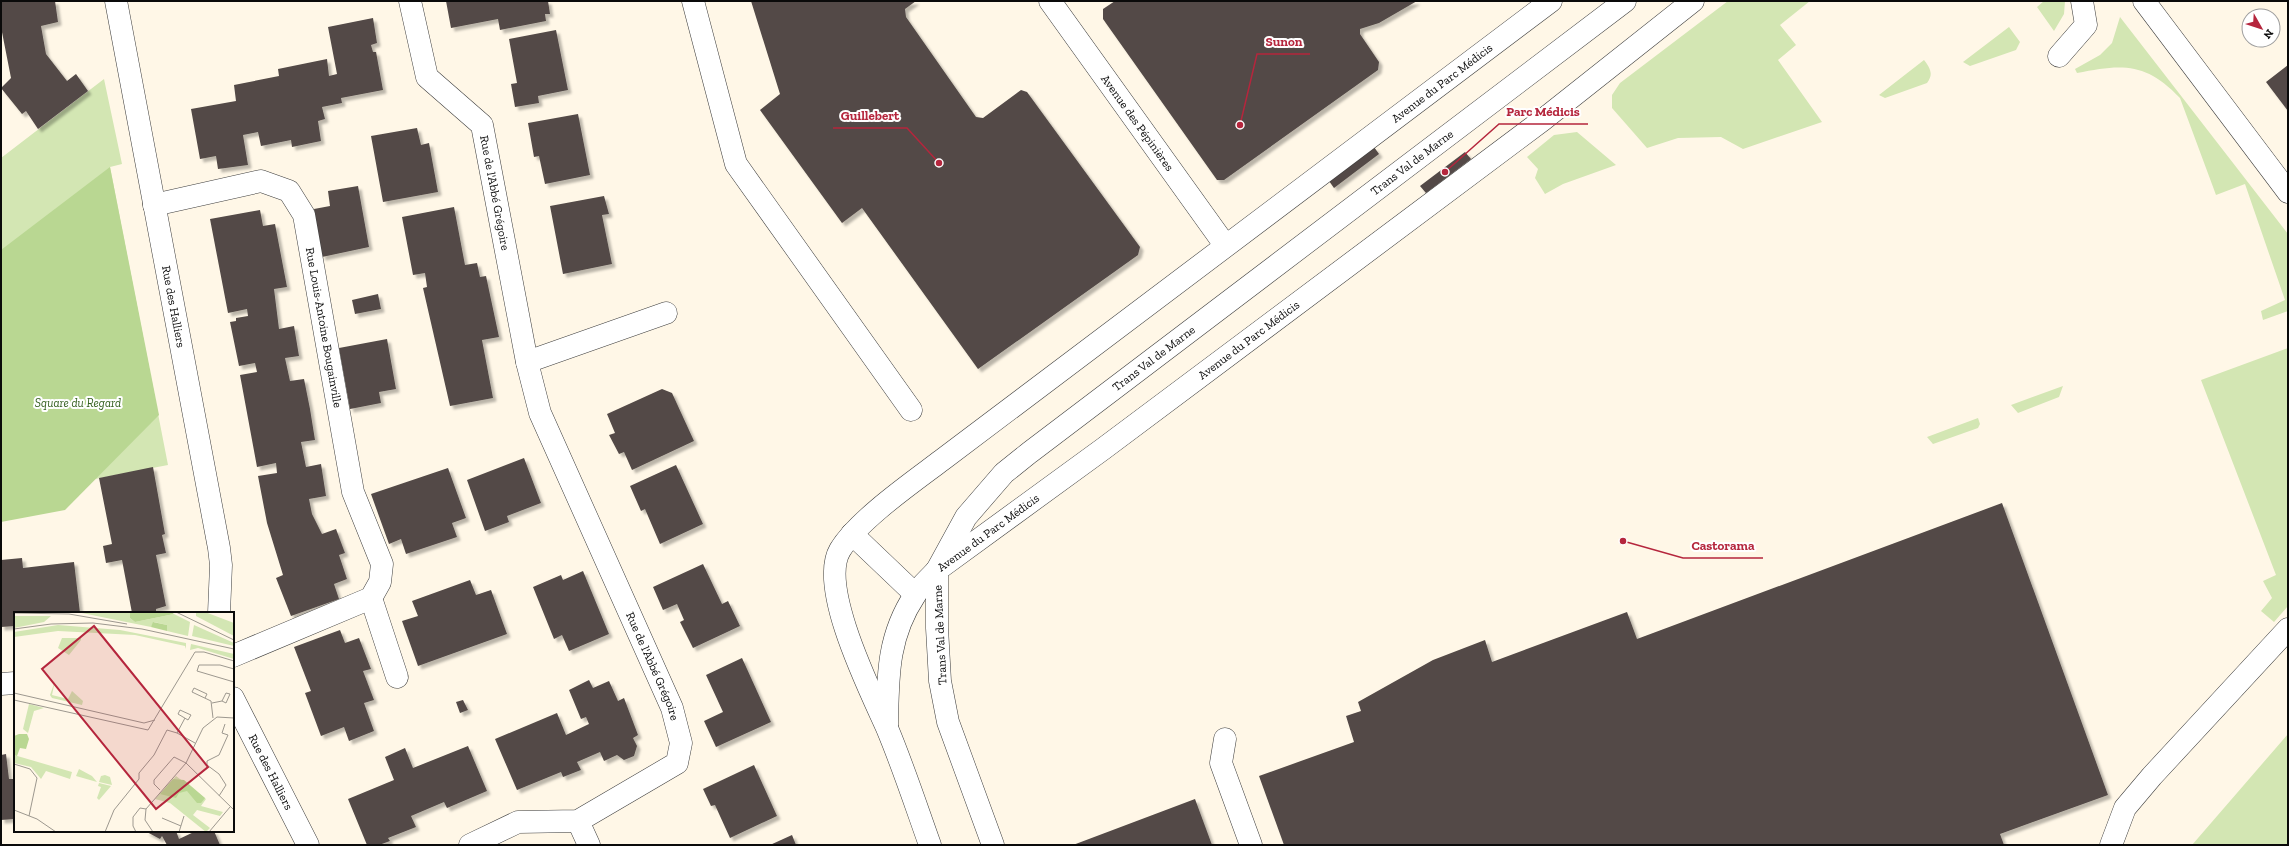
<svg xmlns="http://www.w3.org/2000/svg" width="2289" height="846" viewBox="0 0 2289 846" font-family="'Zilla Slab',serif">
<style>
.green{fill:#d3e6b3}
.forest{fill:#b9d792}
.building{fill:#524946;filter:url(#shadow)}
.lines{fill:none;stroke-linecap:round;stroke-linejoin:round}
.service-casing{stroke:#3d3d3d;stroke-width:23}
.minor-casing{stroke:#3d3d3d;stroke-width:23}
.tertiary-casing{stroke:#3d3d3d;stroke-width:23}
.service{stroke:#fff;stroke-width:22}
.minor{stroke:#fff;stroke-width:22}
.tertiary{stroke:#fff;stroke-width:22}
.labels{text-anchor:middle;stroke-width:4;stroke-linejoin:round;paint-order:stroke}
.street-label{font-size:12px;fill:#0a0a0a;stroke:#fff}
.park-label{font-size:12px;font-style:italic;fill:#325e1d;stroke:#fff}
.inset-road{fill:none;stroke:#9d988f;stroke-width:1}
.view{fill:#b5263d;fill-opacity:0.15;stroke:#b5263d;stroke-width:2}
.inset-edge{fill:none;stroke:#0a0a0a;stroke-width:2}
.leader{fill:none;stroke:#b5263d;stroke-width:1.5}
.callout-dot{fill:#b5263d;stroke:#fff;stroke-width:1.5}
.callout-label{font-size:13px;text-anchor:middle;font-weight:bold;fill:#b5263d;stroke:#fff;stroke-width:4;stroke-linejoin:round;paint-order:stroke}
</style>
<defs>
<filter id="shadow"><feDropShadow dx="3.5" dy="3.5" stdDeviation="1" flood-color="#0004"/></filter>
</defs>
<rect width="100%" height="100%" fill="#fff7e7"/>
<path class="green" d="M1728,1H1810L1780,25L1796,45L1778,60L1822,122L1743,149L1721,137L1678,138L1647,148L1612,108V95L1620,83Z
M2044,1H2065L2064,14L2054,31L2037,7Z
M2120,17L2288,234V311L2263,320L2261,311L2285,300L2245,184L2216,195L2180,98C2146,62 2122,64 2077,73L2075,69L2100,55L2112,43Z
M2009,27L2020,42L2016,50L1970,66L1963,62Z
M1924,60C1930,68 1934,74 1927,83L1885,98L1879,95Z
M104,79L122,164L110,167L168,465L69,484L1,501V158Z
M1577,132L1616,165L1563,184L1545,194L1535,178L1538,169L1527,157L1554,135Z
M2288,348V606L2274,622L2261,611L2272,598L2263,581L2276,575L2201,380Z
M2063,386L2059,397L2018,413L2011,405Z
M1978,418L1980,424L1978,428L1933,444L1927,437Z
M2288,734V845H2192Z"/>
<path class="forest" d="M110,167L159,415L65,510L1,522V250Z"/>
<path class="building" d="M1,1H55L58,22L41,26L46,54L67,81L76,74L88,91L38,129L26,111L22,114L1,88L11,78L1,27Z
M446,1H548L550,14H545L546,21L500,30L498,19L451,28Z
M751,1H916L905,9L906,17L976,117L983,118L1021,90L1027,92L1140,247L1138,255L978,369L862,208L842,223L760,110L780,94Z
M1115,1H1417L1379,23L1360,29V34L1379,62L1378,70L1224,180H1217L1103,19V9Z
M373,18L377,43L371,45L373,52H376L383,90L341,98L342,103L322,107L325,119L318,121L321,141L292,147L291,140L261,146L258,132L243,135L248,165L218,169L216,156L200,159L191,109L236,101L234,85L279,76L278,69L327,59L329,76L337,74L328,27Z
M556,30L568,90L538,96L539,103L515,107L511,84L517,83L509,39Z
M2288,65V111L2266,82Z
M578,114L590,175L545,184L539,156L534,157L528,123Z
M417,128L421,145L429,143L438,192L383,202L371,136Z
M1374,147L1379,154L1334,188L1329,181Z
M1465,152L1471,159L1426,193L1420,186Z
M358,186L369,247L322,257L314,209L330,206L328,191Z
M604,196L609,214L602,215L612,264L563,274L550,206Z
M454,207L465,265L477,263L480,277L486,276L499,337L482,340L493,398L450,406L423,288L427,287L425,273L413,275L402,217Z
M260,210L263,226L275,224L287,287L274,289L279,329L294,326L299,356L285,358L290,381L304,379L310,409L315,440L301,442L306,467L321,464L326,496L309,499L312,514L322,534L336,529L345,553L339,555L347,579L334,584L339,599L291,616L276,578L283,575L267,523L258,476L277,473L276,463L257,467L240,375L257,372L255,363L239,366L230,322L236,321V318L248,316L247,309L228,313L210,219Z
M378,294L381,309L355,314L352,300Z
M387,339L396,389L379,392L381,403L350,409L339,348Z
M662,389L672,393L694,441L632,470L624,452L619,454L609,435L615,433L607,414Z
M524,458L541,503L507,516L509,522L485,531L467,480Z
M676,465L703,524L660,544L645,509L641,511L630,486Z
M153,467L165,534L162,535L166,553L156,555L166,606L156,609V613H132L122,560L106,563L103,546L112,544L99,478Z
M448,468L466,518L452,523L457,537L406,554L401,539L389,544L371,494Z
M2002,503L2108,795L2000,834L2004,845H1284L1259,776L1354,742L1346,716L1361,711L1358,702L1433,660L1485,640L1492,662L1627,612L1637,639Z
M22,558L23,568L74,562L80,613H15V626L1,627V560Z
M703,564L722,604L728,601L740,626L693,648L680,622L684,620L677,604L663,610L653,587Z
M583,571L609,634L569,651L562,635L554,639L533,587L561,575L563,580Z
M470,580L476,595L491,590L507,634L418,666L402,621L418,616L412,601Z
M340,630L345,643L359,638L371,669L363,671L374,700L364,703L374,731L349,741L344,727L321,736L305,693L311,691L294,647Z
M742,658L771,722L716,747L704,721L723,712L706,675Z
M589,680L593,688L609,681L618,701L624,698L638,735L633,738L637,746L634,756L624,760L617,755L604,761L600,752L577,762L581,770L563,777L561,772L517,790L495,739L557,713L566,735L589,724L586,717L581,719L569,690Z
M463,700L468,710L460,713L456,702Z
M468,746L487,791L447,808L444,802L411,816L416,827L388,838L390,841L379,845H367L348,799L394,780L385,757L405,748L413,768Z
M6,754L9,779H15V805L13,806L14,819L1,820V755Z
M754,765L777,816L730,838L715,805L711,806L703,789Z
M1195,799L1212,845H1073Z
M145,831H176L179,839L196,831H214L220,845H167L162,836L160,839Z
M792,835L796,845H770Z"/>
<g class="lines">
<g class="service-casing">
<g id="service">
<path d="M693,1L736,164L911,410"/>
<path id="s1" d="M1050,1L1225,245"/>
<path d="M2144,1L2288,192"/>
<path d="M2059,56L2086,25L2082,1"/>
<path d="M852,534L915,594"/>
<path d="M1225,739L1221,763L1251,845"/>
<path id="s2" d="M993,845L948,722L940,681L937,628V570L966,517L1004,473L1029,453L1625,1"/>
<path d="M2111,845L2125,808L2152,776L2288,629"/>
</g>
</g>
<g class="minor-casing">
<g id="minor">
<path id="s3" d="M116,1L219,548L221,565L219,613"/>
<path id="s4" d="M410,1L427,77L482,125L527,362L540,413L672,708L681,743L677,763L578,821L518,822L470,845"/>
<path id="s5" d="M154,205L261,181L289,191L304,215L353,492L382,564L380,582L371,598L233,656"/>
<path d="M527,362L666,313"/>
<path d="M371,598L397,677"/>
<path d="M1,684L15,683"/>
<path id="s6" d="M233,698L308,845"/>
<path d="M578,821L589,845"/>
</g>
</g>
<g class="tertiary-casing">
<g id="tertiary">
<path id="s7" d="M887,725C888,677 887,637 915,595C920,586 930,578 937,570L1103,449L1544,119L1693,1"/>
<path id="s8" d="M930,845C916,806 903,766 887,728C871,692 818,587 840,550C858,520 913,482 942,460L1551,1"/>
</g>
</g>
<use href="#service" class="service"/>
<use href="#minor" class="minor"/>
<use href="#tertiary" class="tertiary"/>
</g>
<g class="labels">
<g class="street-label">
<text dy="4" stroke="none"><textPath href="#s8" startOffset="1076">Avenue du Parc Médicis</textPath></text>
<text dy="4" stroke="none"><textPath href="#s1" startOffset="150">Avenue des Pépinières</textPath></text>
<text dy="4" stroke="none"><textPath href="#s2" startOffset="915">Trans Val de Marne</textPath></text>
<text dy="4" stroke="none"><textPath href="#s4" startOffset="220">Rue de l'Abbé Grégoire</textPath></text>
<text dy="4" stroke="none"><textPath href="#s3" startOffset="311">Rue des Halliers</textPath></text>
<text dy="4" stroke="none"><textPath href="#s5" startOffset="282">Rue Louis-Antoine Bougainville</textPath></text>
<text dy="4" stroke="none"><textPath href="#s7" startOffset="556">Avenue du Parc Médicis</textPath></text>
<text dy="4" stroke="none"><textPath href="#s2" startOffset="591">Trans Val de Marne</textPath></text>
<text dy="4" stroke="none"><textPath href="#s7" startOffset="232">Avenue du Parc Médicis</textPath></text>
<text transform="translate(940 635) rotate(-93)" y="4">Trans Val de Marne</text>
<text dy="4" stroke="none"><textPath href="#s4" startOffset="722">Rue de l'Abbé Grégoire</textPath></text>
<text dy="4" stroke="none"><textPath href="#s6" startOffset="83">Rue des Halliers</textPath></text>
</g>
<g class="park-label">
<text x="78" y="407">Square du Regard</text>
</g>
</g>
<g transform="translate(14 612)">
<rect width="220" height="220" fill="#fff7e7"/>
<path d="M63,0H116V6L121,10L160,2L176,10L174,24L153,19V13L140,10L137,15ZM182,0H191L220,11V24L182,4ZM0,4H37L30,10L0,16ZM44,13L106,18L172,31V37L171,34L121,23L44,19L0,25V20ZM180,13L220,31V34L178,24ZM48,26H67V28L55,43L44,36ZM177,32L220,42V47L184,36L176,38ZM41,69L38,83L54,87L58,79L69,89L68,93L38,86L36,83ZM15,92L30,96L20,99L14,121L9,117ZM0,143L58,160L56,167L32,159L27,167L17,155L0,151ZM65,157L78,164L83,170L62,164ZM91,163L96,165L98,173L85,170L87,164ZM162,164L192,187L187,194L209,200L206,204L183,198L179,203L196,216L192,220L156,191L141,187ZM85,171L97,174L85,188L83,186L87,175L84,174Z" fill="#d3e6b3"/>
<path d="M116,0H157L160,2L121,10L116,6ZM139,10L153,13V19L137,15ZM5,122H13L15,127L12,137L6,136L3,144L0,143V124ZM159,167L170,168L191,186L187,191H183L173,179L165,181L162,186L146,182Z" fill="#b9d792"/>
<path class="inset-road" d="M162,0L220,28M0,1L55,2L113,12M0,17L37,12L79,11L128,17L220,37M220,57L206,53H185L183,59L220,70M0,81L130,111L141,108M191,86L193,82L180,76L178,80L197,89L199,106M0,88L134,118L181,40H190L220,49M198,91L208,89L212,81L216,82L212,91L208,89M166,98L177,103L174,108L164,102ZM211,112L208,121L214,123M163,121L171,106M0,152L16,157L23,166L15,204M146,178L140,172V168L160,145L172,151L220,198M205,184L212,173L205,162L193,153V149L205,143L214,123M0,198L23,207L42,220M148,206L167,214M91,220L100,198L125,167V161L140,143L153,118L163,121L181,131M122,220L119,214V205L126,196L132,197M139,220L131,208L132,197L172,151L189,116L203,105L220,106M165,220L170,204M195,220L216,195"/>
<path class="view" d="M80,14L194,155L142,197L28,57Z"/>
<rect width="220" height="220" class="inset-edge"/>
</g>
<path class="leader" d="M1240 125L1257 54H1310M1445 172L1499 124H1588M939 163L907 128H833M1623 541L1683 558H1763"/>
<g class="callout-dot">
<circle cx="1240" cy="125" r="4"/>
<circle cx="1445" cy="172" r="4"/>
<circle cx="939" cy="163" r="4"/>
<circle cx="1623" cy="541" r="4"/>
</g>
<g class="callout-label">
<text x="1284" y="46">Sunon</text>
<text x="1543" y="116">Parc Médicis</text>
<text x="870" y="120">Guillebert</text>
<text x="1723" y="550">Castorama</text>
</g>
<rect width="2289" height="846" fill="none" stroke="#0a0a0a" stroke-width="4"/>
<g transform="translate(2261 28) rotate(129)"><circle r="19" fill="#ffffff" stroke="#9d9d9d"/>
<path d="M0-3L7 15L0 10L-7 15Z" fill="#b5263d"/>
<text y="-6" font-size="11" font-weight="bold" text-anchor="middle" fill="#0a0a0a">N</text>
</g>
</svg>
